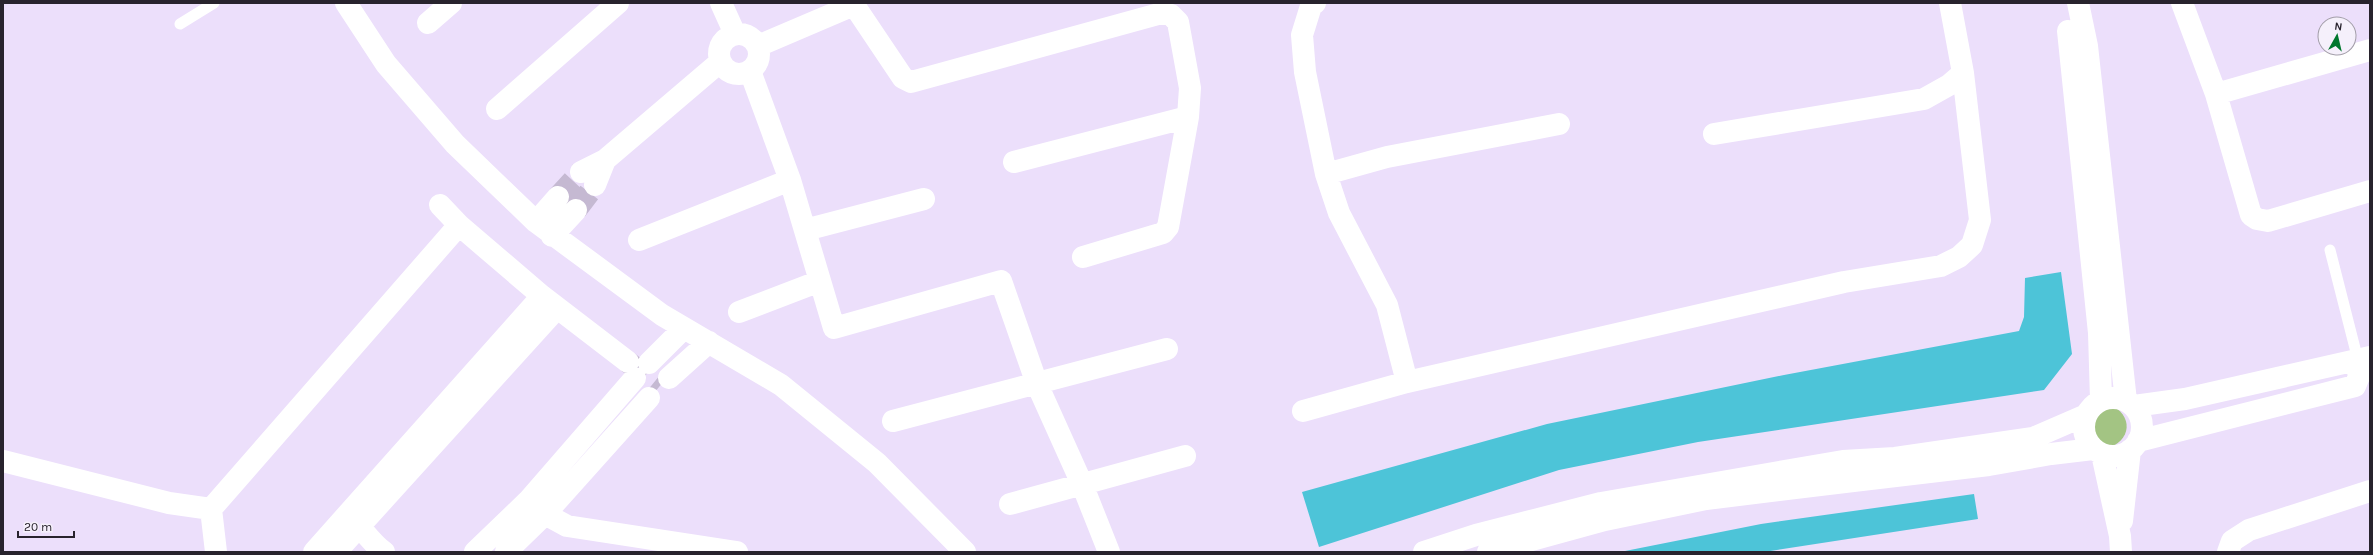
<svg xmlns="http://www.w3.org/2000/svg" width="2373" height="555" viewBox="0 0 2373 555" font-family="Karla,sans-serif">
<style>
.green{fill:#a3c483}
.water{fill:#4dc4d8}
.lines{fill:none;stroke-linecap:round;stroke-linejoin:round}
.street-tunnel{stroke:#c5b9d2;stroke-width:22;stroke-dasharray:22 11;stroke-linecap:butt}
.lane{stroke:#fff;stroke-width:11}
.street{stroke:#fff;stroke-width:22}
</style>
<rect width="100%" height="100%" fill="#ecdffb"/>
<path class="green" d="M2109,404C2134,415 2132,441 2106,449L2084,440L2080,428L2090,407Z"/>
<path class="water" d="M2061,272L2072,354L2044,390L1698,442L1559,470L1319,547L1302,492L1547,424L1784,375L2019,331L2024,317L2025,278Z
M1974,494L1978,519L1764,552H1620L1761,524Z"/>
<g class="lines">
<path class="street-tunnel" d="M558,197L581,172
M576,210L595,185
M628,362L659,387"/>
<path class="lane" d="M180,24L214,3
M2330,250L2358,360"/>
<path class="street" d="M346,3L386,64L455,144L536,222L662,315L781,385L877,463L965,552
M721,3L735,34
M1315,3L1311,6L1302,35L1305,72L1326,174L1339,213L1387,305L1407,382
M2078,3L2087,46L2126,401
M2182,3L2216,94L2251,215L2257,219L2268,221L2370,191
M428,23L451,3
M2068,31L2099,333L2101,400
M719 54a20 20 0 1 1 40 0a20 20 0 1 1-40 0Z
M758,46L854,5L903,78L911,82L1162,13L1171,15L1178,22L1190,88L1188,117L1168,227L1163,233L1083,257
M750,71L790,180L834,328L1001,281L1037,384L1082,484L1109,552
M2216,94L2370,50
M497,109L618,3
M1714,134L1924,99L1949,85L1963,73
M1014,162L1188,117
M581,172L605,160L720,62
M1326,174L1387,157L1559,124
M595,185L605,160
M440,205L459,225
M536,222L558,197
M805,230L924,199
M552,236L576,210
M639,240L790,180
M739,312L820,281
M649,363L684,328
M669,378L709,342
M2084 427a29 29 0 1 1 58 0a29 29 0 1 1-58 0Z
M2134,406L2185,399L2370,357
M1303,411L1407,382L1844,282L1941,266L1959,257L1972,245L1980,220L1963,73L1950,3
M893,421L1167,349
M2138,441L2355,386L2360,374L2352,361
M2102,454L2120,536L2121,552
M3,461L169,503L211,509
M1839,469L1845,482L1989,465L2051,454L2093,449
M529,500L545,514L567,526L737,552
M1010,504L1185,456
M349,516C362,527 370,542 384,552
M2122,521L2130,450
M216,552L211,509L459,225L542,296L628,362
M314,552L542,296
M336,552L557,308
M475,552L529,500L635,378
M506,552L545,514L649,398
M1424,552L1476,535L1601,503L1843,461L1895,458L2033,438L2086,415
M1488,552L1605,520L1706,499L1845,482
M2228,552L2232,541L2249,530L2370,491"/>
</g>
<rect width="2373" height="555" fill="none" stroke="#28232d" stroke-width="8"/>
<g transform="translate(2337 36) rotate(8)"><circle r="19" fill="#f5f0fb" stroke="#a39ea9"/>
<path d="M0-3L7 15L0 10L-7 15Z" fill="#00772d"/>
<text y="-6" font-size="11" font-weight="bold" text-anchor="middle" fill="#28232d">N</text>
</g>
<path d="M18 531v6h56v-6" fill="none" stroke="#28232d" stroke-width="2"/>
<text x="24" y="531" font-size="12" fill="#28232d" stroke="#f5f0fb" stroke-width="3" paint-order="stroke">20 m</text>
</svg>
